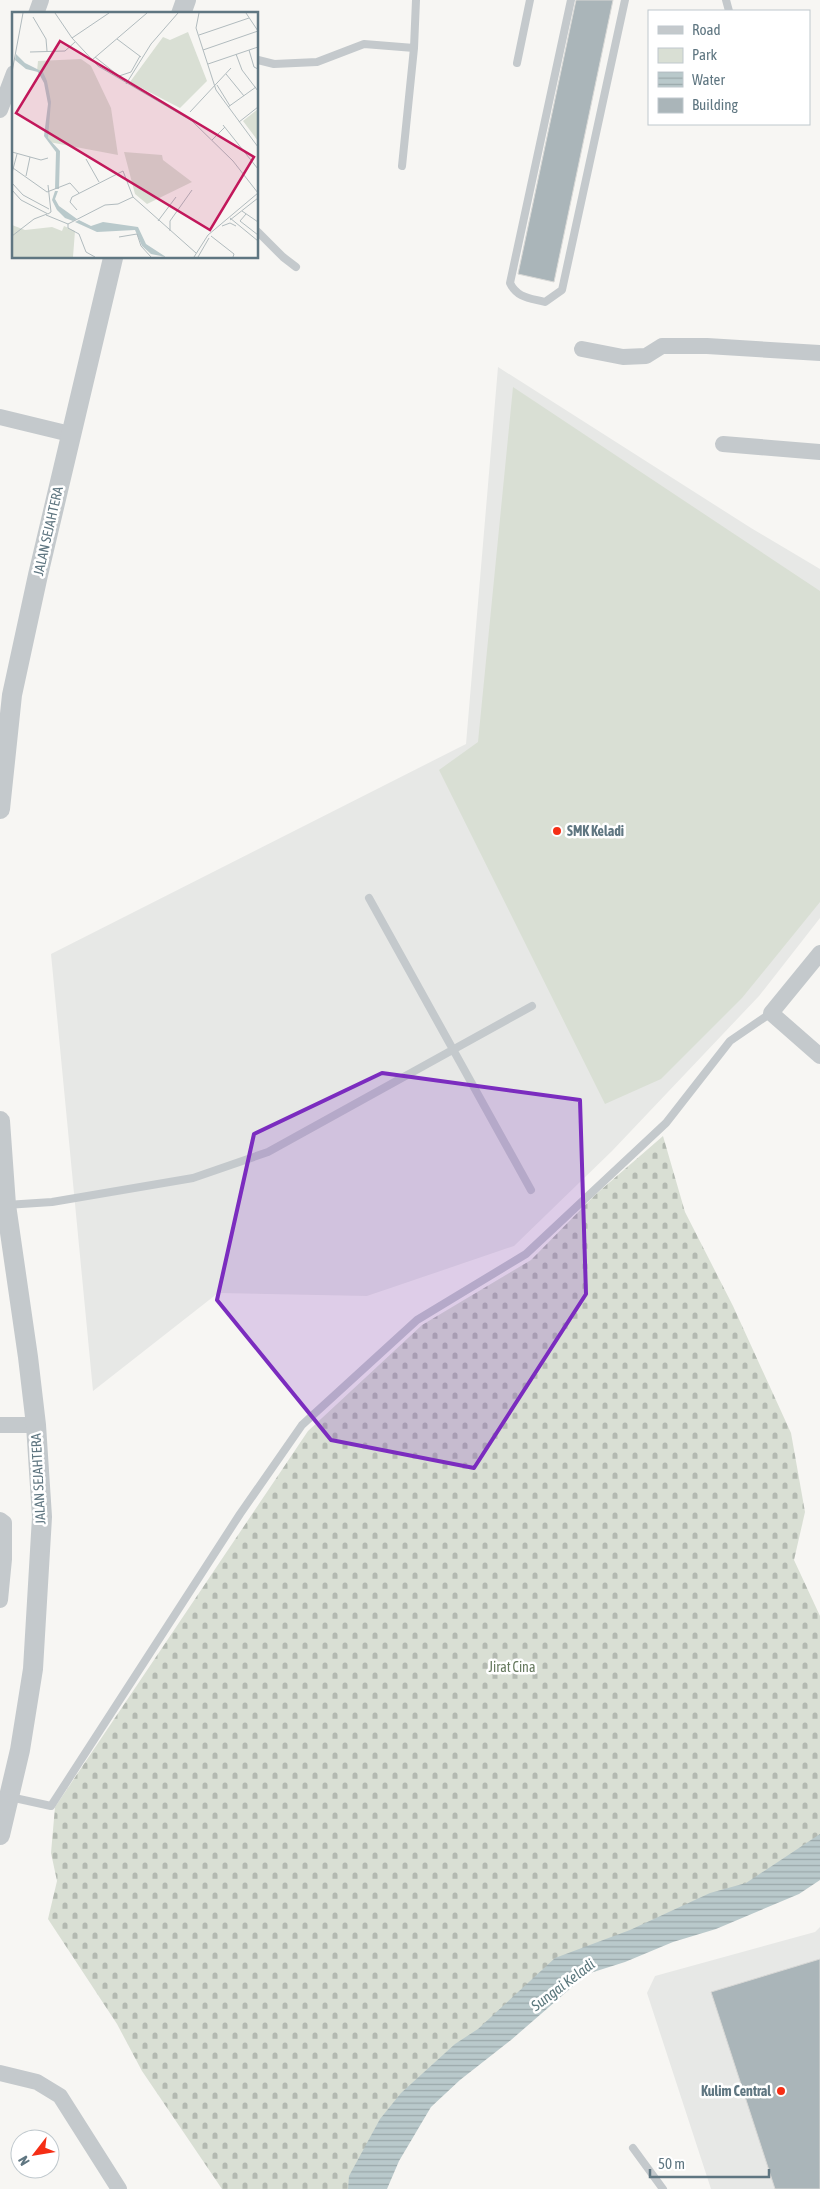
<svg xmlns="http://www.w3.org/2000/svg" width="820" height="2189" viewBox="0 0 820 2189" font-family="'Asap Condensed',sans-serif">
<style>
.built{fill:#e7e8e6}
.cemetery{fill:url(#cemetery-stones)}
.green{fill:#d9dfd4}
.water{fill:url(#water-rules)}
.building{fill:#aab5b9;stroke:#d8d8d6}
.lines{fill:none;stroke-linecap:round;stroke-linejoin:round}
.service{stroke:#c4c9cc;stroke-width:8}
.minor{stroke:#c4c9cc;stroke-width:16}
.tertiary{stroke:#c4c9cc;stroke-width:20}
.marked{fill:#7b2cbf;fill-opacity:0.2;stroke:#7b2cbf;stroke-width:4;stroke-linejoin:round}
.poi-dot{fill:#f52e15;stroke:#fff;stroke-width:2}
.labels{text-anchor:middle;stroke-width:5;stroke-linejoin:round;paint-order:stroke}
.street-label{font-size:14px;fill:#5f7681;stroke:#fff}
.poi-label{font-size:14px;font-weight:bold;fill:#5f7681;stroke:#fff;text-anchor:start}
.park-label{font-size:14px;fill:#66795e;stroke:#fff}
.water-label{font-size:15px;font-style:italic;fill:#5a777c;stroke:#fff}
.inset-road{fill:none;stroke:#b1bbbe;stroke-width:1}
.view{fill:#c2185b;fill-opacity:0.15;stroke:#c2185b;stroke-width:2.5}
.inset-edge{fill:none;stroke:#5f7681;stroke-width:2.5}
</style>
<defs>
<pattern id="cemetery-stones" width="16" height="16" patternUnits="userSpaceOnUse" patternTransform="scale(1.25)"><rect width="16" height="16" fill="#d9dfd4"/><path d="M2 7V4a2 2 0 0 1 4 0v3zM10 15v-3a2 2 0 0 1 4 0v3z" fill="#b3b9b1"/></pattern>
<pattern id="water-rules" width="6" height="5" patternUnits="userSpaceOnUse" patternTransform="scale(1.25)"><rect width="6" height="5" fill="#b9c9cb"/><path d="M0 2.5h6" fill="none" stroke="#9aa8aa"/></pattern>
</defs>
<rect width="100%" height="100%" fill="#f7f6f3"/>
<path class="built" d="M498,367L751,528L820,569V918L759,996L612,1151L514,1246L367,1296L218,1293L93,1391L51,954L466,744Z
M820,1927V2189H711L647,1993L655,1976L815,1932Z"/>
<path class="cemetery" d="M663,1136L685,1212L733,1306L791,1433L805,1512L794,1560L820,1616V1872L608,1953L434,2091L372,2189H222L142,2071L117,2024L48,1919L57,1881L51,1853L55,1807L308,1431L422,1325L531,1260L595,1195Z"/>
<path class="green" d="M513,387L820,591V902L742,998L661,1079L605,1104L439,770L478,742Z"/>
<path class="water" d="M820,1834V1880L799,1894L716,1929L673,1942L625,1962L587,1974L511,2040L460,2080L431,2107L399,2161L387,2189H348L349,2176L380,2119L401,2093L455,2044L478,2029L555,1958L630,1930L710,1893L746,1883Z"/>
<path class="building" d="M576,0H613L554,282L518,274Z
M820,1959V2189H775L711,1992Z"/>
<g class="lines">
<path class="service" d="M571,0L510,283C517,298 530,298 545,302L562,290L625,0
M726,0L729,11
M258,60L274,64L317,62L364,44L414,48
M517,63L530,0
M402,166L414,48L416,0
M258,232L283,257L296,267
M369,898L531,1190
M6,1205L52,1202L193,1178L268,1152L532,1006
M10,1797L51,1806L240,1514L302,1425L417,1320L526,1254L666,1123L730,1041L771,1013
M633,2148L663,2189"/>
<path class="minor" d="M36,14L41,0
M0,110L14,73
M582,349L623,357L646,356L662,346H707L820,353
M0,417L70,434
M723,444L820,452
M820,953L771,1013L820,1056
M0,1425H36
M0,1520L4,1523V1559L0,1600
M0,2073L37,2082L60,2096L119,2189"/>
<path class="tertiary" d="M181,14L186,0
M0,809L12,695L38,575L113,258
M0,1121L6,1205L28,1357L36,1425L42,1517L33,1669L20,1750L0,1835"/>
</g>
<path class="marked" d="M382,1073L580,1100L586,1294L474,1468L331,1440L217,1300L254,1134Z"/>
<g class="poi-dot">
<circle cx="557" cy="831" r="5"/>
<circle cx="781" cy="2091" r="5"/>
</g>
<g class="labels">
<g class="street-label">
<text transform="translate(48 531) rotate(-77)" y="5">JALAN SEJAHTERA</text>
<text transform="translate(38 1479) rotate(-93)" y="5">JALAN SEJAHTERA</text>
</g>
<g class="poi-label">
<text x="567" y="836">SMK Keladi</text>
<text x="771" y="2096" text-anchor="end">Kulim Central</text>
</g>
<g class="park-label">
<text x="512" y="1672">Jirat Cina</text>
</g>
<g class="water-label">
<text transform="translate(563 1985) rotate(-37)" y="5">Sungai Keladi</text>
</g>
</g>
<g transform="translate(12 12)">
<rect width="246" height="246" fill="#f7f6f3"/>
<path d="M176,20L195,69L168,96L118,70L151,25L158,28Z" fill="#d9dfd4"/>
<path d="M69,47L79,54L99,96L106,143L37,130L34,124L37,95L34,72L25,59L26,49ZM0,213L13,218L40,215L50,219L52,214L63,219L61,245H0Z" fill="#d9dfd4"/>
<path d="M246,97V129L231,109ZM112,140L150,143L151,148L180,170L135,192L123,182Z" fill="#d9dfd4"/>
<path d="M4,42L13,51L31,60L35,69L39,90L36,126L48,139L47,177H43L44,140L32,124L36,92L32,71L26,60L14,57L3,48ZM43,179H46L43,187L47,194L65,207L61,209L53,206L45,198L40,188ZM67,208L79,214L91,210L126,215L134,232L154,245L139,242L130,234L123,218L85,220L63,210Z" fill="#b9c9cb"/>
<path class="inset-road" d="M43,1L60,26L86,54L180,109L221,149L246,181M187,1L184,16L204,78L246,135M234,1L246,19M21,5L34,27L35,39M187,23L237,6M60,26L97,1M105,27L129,45M191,38L246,19M237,38L242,55L246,57M18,40L53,39L63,30M224,42L230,58L246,79M83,45L107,64L119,60L128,44M80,48L135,1M196,52L246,35M0,60L11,1M214,62L232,84M114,72L139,32L166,1M205,73L218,94M216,95L244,75M178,100L219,56M227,110L246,95M211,113L246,157M200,128L213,115M0,140L29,148L36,146M74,147L87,170M1,156L35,180L58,171L67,181M0,161L5,142M14,164L18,145M0,171L11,183L37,197M0,178L9,188L36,202M65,198L58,190L60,185L111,159L121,185L184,241M230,199L246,210M36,202L39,200L36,173M234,202L228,209L246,223M34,203L56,212M218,206L246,229M218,208L246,186M146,209L164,185M210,214L218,211L224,214M158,219V209L180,178M0,224L22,207L35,202M199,224L222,242L221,245M107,225L125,222L129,234L139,245M83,245L74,240L67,222L56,216V212L93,193L106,192L121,185M182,245L196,223L246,181M186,245L197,226"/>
<path class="view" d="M48,29L242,145L198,218L4,101Z"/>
<rect width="246" height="246" class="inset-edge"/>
</g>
<rect x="648" y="10" width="162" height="115" fill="#ffffff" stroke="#bfc8cd"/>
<rect x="658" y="26" width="25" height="8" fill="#c4c9cc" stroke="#bfc8cd"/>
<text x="692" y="35" font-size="15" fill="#5f7681">Road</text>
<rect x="658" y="48" width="25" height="15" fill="#d9dfd4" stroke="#bfc8cd"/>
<text x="692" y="60" font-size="15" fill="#5f7681">Park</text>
<rect x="658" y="72" width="25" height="15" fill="url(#water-rules)" stroke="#bfc8cd"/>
<text x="692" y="85" font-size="15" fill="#5f7681">Water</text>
<rect x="658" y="98" width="25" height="15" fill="#aab5b9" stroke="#bfc8cd"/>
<text x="692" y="110" font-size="15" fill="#5f7681">Building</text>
<g transform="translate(35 2154) rotate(239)"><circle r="24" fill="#ffffff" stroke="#bfc8cd"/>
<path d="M0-4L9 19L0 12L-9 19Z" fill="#f52e15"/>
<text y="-8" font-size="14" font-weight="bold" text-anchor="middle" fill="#5f7681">N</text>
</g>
<path d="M650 2169v8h119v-8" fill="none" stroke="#5f7681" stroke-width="2.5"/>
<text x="658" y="2169" font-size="15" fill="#5f7681" stroke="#ffffff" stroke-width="4" paint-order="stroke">50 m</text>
</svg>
